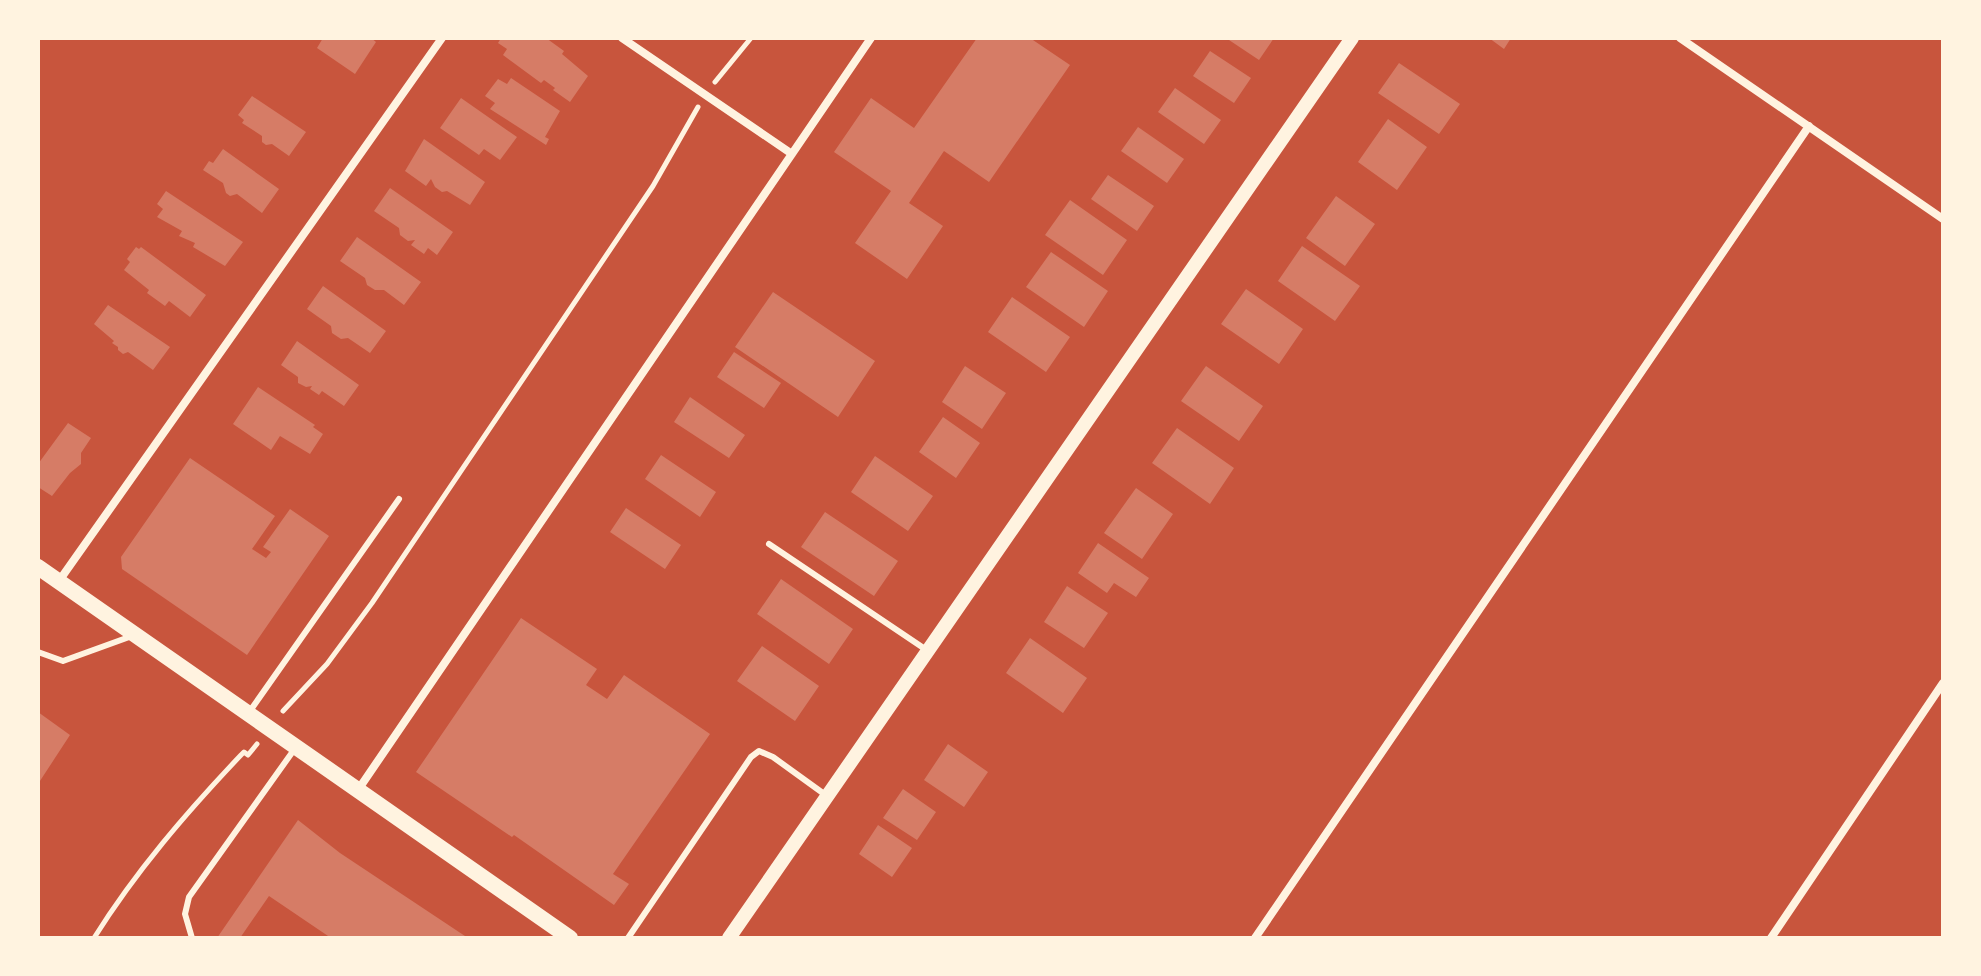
<svg xmlns="http://www.w3.org/2000/svg" width="1981" height="976" viewBox="0 0 1981 976" font-family="Cabin,sans-serif">
<style>
.building{fill:#d67c66}
.lines{fill:none;stroke-linecap:round;stroke-linejoin:round}
.path{stroke:#fff3e0;stroke-width:5}
.service{stroke:#fff3e0;stroke-width:6}
.minor{stroke:#fff3e0;stroke-width:8}
.tertiary{stroke:#fff3e0;stroke-width:14}
.secondary{stroke:#fff3e0;stroke-width:16}
</style>
<rect width="100%" height="100%" fill="#c8553d"/>
<path class="building" d="M323,38H371L376,42L355,74L317,48Z
M501,38H546L564,51L562,54L588,76L570,102L553,90L555,88L544,80L541,83L503,55L507,49L498,43Z
M977,38H1030L1070,65L989,182L944,151L909,203L943,226L907,279L855,243L891,191L834,152L871,98L914,128Z
M1226,38H1274L1259,60Z
M1489,38H1511L1504,49Z
M1210,51L1251,78L1234,103L1193,76Z
M1399,63L1460,104L1439,134L1378,93Z
M511,78L560,111L545,137L549,139L546,145L490,109L495,103L485,96L498,79L507,84Z
M1175,88L1221,120L1204,144L1158,112Z
M252,96L306,132L289,156L272,144L266,145L262,142V136L242,123L244,120L238,115Z
M461,98L517,137L500,160L484,149L479,155L440,128Z
M1388,119L1427,147L1397,190L1358,162Z
M1138,127L1184,159L1167,183L1121,151Z
M424,139L485,182L470,205L447,191L442,192L435,187L431,179L426,186L405,171Z
M223,149L279,189L262,213L237,194L230,196L226,193L223,183L203,170L209,161L213,163Z
M1108,175L1154,206L1137,231L1091,199Z
M390,188L453,232L437,255L428,248L424,254L411,245L415,240L408,241L400,235L399,228L374,211Z
M166,191L243,242L225,266L193,247L195,243L179,236L182,231L157,217L163,209L157,204Z
M1336,196L1375,224L1345,266L1306,238Z
M1070,200L1127,240L1103,275L1045,235Z
M357,237L421,282L404,305L384,290H375L367,285L365,278L340,261Z
M1302,246L1360,286L1335,321L1278,281Z
M136,247L139,249L141,247L206,295L190,317L169,301L165,306L147,293L149,290L124,270L130,262L127,259Z
M1051,252L1108,291L1084,327L1026,287Z
M323,286L386,331L370,353L348,338L341,339L332,333L331,326L307,309Z
M1246,289L1303,329L1279,364L1221,324Z
M773,292L875,361L838,417L735,347Z
M1012,297L1070,337L1046,372L988,332Z
M108,305L170,347L153,370L128,352L123,354L118,350V347L112,343L114,341L94,324Z
M297,341L359,385L344,406L322,391L319,395L310,389L312,386L306,387L298,383V377L281,365Z
M734,352L781,383L764,408L717,377Z
M965,366L1006,393L982,429L942,402Z
M1206,366L1263,406L1239,441L1181,401Z
M258,387L315,425L313,427L323,434L310,454L280,436L271,450L233,424Z
M690,397L745,435L729,458L674,422Z
M943,417L980,443L956,478L919,452Z
M68,423L91,438L81,453V464L70,473L52,496L38,487V464Z
M1177,428L1234,468L1210,504L1152,463Z
M661,455L716,492L700,517L645,479Z
M875,456L933,496L908,531L851,492Z
M190,458L275,516L252,549L266,558L271,552L263,547L290,509L329,536L247,655L122,569L121,557Z
M1136,488L1173,514L1142,559L1104,533Z
M626,508L681,545L665,569L610,532Z
M825,512L898,561L874,596L801,547Z
M1098,543L1149,578L1136,597L1114,583L1107,593L1078,573Z
M781,579L853,629L829,664L757,614Z
M1067,586L1108,613L1084,648L1044,622Z
M521,618L597,669L586,685L607,699L624,675L710,734L613,874L629,884L614,905L514,835L512,837L416,772Z
M1030,638L1087,678L1063,713L1006,673Z
M762,646L819,686L795,721L737,681Z
M38,712L70,735L38,784Z
M948,744L988,772L964,807L924,780Z
M903,789L936,812L917,840L883,818Z
M298,820L340,853L468,938H331L269,896L240,938H217Z
M878,825L912,848L892,877L859,854Z"/>
<g class="lines">
<path class="path" d="M715,82L751,38
M283,711L327,664L372,603L653,186L698,107
M94,938C136,871 186,813 241,755L244,752L248,755L257,744"/>
<path class="service" d="M769,544L928,651
M38,652L63,661L132,636
M250,711L399,499
M192,938L185,914L189,897L296,747
M628,938L751,757L759,751L773,757L827,796"/>
<path class="minor" d="M622,38L792,154
M1680,38L1943,219
M59,581L442,38
M358,790L871,38
M1255,938L1809,126
M1771,938L1943,683"/>
<path class="tertiary" d="M729,938L1352,38"/>
<path class="secondary" d="M38,567L570,938"/>
</g>
<rect width="1981" height="976" fill="none" stroke="#fff3e0" stroke-width="80"/>
</svg>
